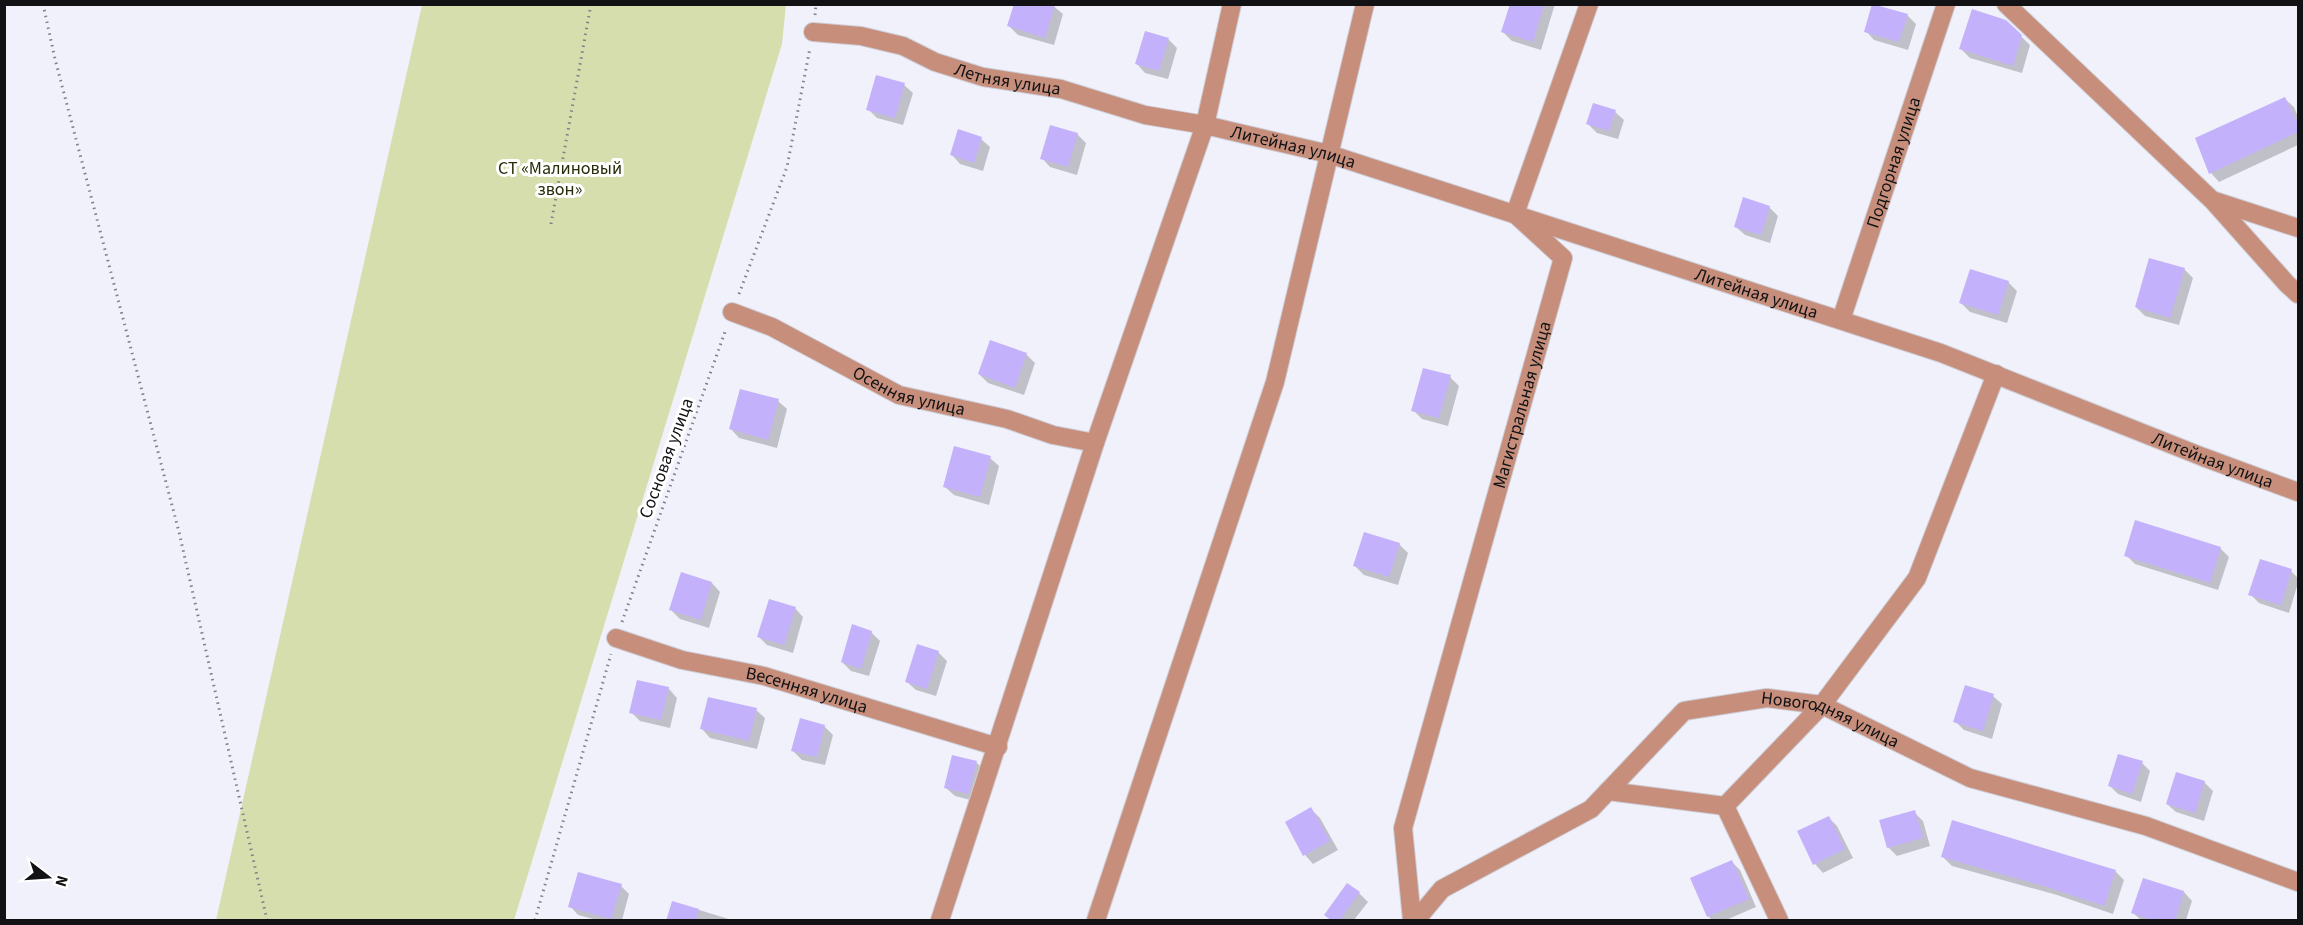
<svg xmlns="http://www.w3.org/2000/svg" width="2303" height="925" viewBox="0 0 2303 925" font-family="'Source Sans 3',sans-serif">
<style>
.green{fill:#d7deae}
.shadow{fill:#0003}
.building{fill:#c4b1fb}
.lines{fill:none;stroke-linecap:round;stroke-linejoin:round}
.minor-casing{stroke:#cdcdd7;stroke-width:20}
.path{stroke:#818188;stroke-width:3;stroke-dasharray:1.5 4.5;stroke-linecap:butt}
.minor{stroke:#c78f7b;stroke-width:18}
.labels{text-anchor:middle;stroke-width:6;stroke-linejoin:round;paint-order:stroke}
.street-label{font-size:18px;fill:#121215;stroke:#fff}
.park-label{font-size:18px;fill:#292c08;stroke:#fff}
</style>
<rect width="100%" height="100%" fill="#f1f1fc"/>
<path class="green" d="M422,5H786L782,44L514,920H216Z"/>
<path class="shadow" d="M1051,4L1063,14L1054,45L1018,35L1009,26Z
M1511,4H1555L1541,50L1512,41L1503,32Z
M1907,15L1916,24L1908,50L1874,40L1866,31Z
M2005,21L2030,45L2022,73L1970,58L1961,49Z
M1146,33L1169,40L1177,48L1168,79L1145,73L1137,64Z
M904,85L913,93L903,125L877,118L868,109Z
M2285,99L2294,107L2298,117V145L2219,182L2211,173Z
M1615,112L1624,120L1618,139L1597,133L1588,124Z
M1077,134L1086,143L1077,175L1050,167L1042,158Z
M981,139L990,147L983,171L960,164L952,155Z
M1769,207L1778,216L1770,243L1745,235L1736,227Z
M2184,269L2193,278L2179,325L2145,316L2136,307Z
M2008,282L2017,291L2007,323L1970,312L1961,303Z
M1026,354L1035,363L1024,395L988,383L979,374Z
M1450,377L1459,386L1448,426L1422,419L1413,410Z
M778,401L787,409L777,448L739,438L731,429Z
M990,458L999,466L989,505L954,495L945,487Z
M1399,544L1408,553L1398,585L1364,575L1355,566Z
M2220,548L2229,557L2218,590L2135,564L2126,555Z
M2291,571L2298,578V583L2289,613L2259,603L2250,594Z
M712,583L720,592L709,628L680,619L671,610Z
M795,608L803,617L793,653L767,645L759,637Z
M871,632L880,641L869,676L851,671L842,662Z
M938,652L947,661L936,696L916,690L907,682Z
M638,682L669,689L677,698L670,728L640,721L631,712Z
M1993,696L2002,704L1992,739L1964,730L1955,721Z
M756,710L765,718L757,749L710,738L702,729Z
M824,726L833,735L825,765L802,760L793,751Z
M954,757L977,763L985,771L978,802L955,796L946,788Z
M2142,763L2150,771L2141,802L2118,794L2110,786Z
M2204,782L2213,791L2204,821L2176,812L2167,804Z
M1311,809L1320,818L1338,850L1313,864L1305,855Z
M1914,812L1923,821L1930,846L1897,856L1888,847Z
M1829,818L1837,826L1853,858L1823,873L1815,864Z
M1943,857L2115,871L2124,880L2113,914L2057,895L1952,866Z
M1731,861L1740,870L1756,907L1726,920H1712L1708,916Z
M2144,880L2184,892L2192,901L2186,920H2141L2133,913Z
M621,886L629,894L622,920H597L578,915L570,906Z
M1359,893L1368,902L1354,920H1332Z
M673,902L732,920H668Z"/>
<path class="building" d="M1014,4H1055L1045,38L1007,26Z
M1510,4H1544L1533,42L1501,32Z
M1872,4L1908,14L1899,42L1864,32Z
M1972,9L2006,20L2022,35L2013,66L1959,49Z
M1145,31L1169,38L1159,71L1135,64Z
M876,75L905,83L895,118L866,110Z
M2285,97L2298,124V132L2209,174L2195,138Z
M1593,103L1616,110L1609,131L1586,124Z
M1050,125L1078,133L1068,167L1040,159Z
M958,129L982,137L974,163L950,155Z
M1743,197L1770,206L1761,235L1734,227Z
M2149,258L2185,268L2170,318L2135,307Z
M1970,269L2009,281L1998,315L1959,303Z
M990,340L1027,353L1015,388L978,374Z
M1423,368L1451,375L1439,418L1411,411Z
M740,389L779,399L768,440L729,429Z
M954,446L991,456L980,497L943,487Z
M2135,520L2221,547L2210,583L2124,556Z
M1364,532L1400,543L1389,577L1353,566Z
M2260,559L2292,569L2281,605L2248,595Z
M681,572L712,582L701,620L669,610Z
M769,599L796,607L784,645L757,637Z
M852,624L872,631L861,669L841,662Z
M917,644L939,651L927,689L905,682Z
M637,680L669,687L661,720L629,713Z
M1965,685L1994,694L1983,731L1953,722Z
M708,697L757,708L749,741L700,729Z
M800,718L825,725L817,757L791,751Z
M2118,754L2143,761L2132,794L2108,786Z
M952,755L977,761L969,794L944,788Z
M2176,772L2205,781L2195,813L2166,804Z
M1311,807L1330,841L1303,856L1285,822Z
M1915,810L1923,838L1887,848L1879,820Z
M1829,816L1845,849L1813,865L1797,831Z
M1952,820L2116,870L2104,906L2047,887L1941,857Z
M1732,860L1749,899L1707,917L1690,878Z
M578,872L622,884L611,919L568,907Z
M2143,878L2184,891L2175,921H2155L2131,913Z
M1347,883L1360,892L1339,921H1332L1324,915Z
M672,901L699,909L696,921H666Z"/>
<g class="lines">
<g class="minor-casing">
<g id="minor">
<path d="M2006,4L2213,201L2287,284L2298,294"/>
<path id="s1" d="M813,32L861,36L903,46L935,62L983,77L1061,89L1145,115L1205,125L1329,154L1941,353L2203,457L2298,492"/>
<path d="M2215,201L2298,228"/>
<path id="s2" d="M732,312L772,327L899,395L1007,419L1053,435L1095,443"/>
<path id="s3" d="M1841,320L1946,4"/>
<path id="s4" d="M616,638L682,660L764,676L998,747"/>
<path d="M1608,791L1725,806L1822,705L1917,578L1996,374"/>
<path d="M1725,806L1779,920"/>
<path d="M940,920L1095,443L1205,125L1232,4"/>
<path d="M1096,920L1275,382L1365,4"/>
<path id="s5" d="M1412,920L1403,828L1563,258L1515,214L1589,4"/>
<path id="s6" d="M1416,920L1442,889L1591,809L1684,711L1767,698L1822,705L1970,778L2146,826L2298,882"/>
</g>
</g>
<path class="path" d="M43,4L55,59L179,532L267,920
M815,15L816,4
M551,224L591,4
M739,294L787,167L810,48
M622,622L726,329
M535,920L611,654"/>
<use href="#minor" class="minor"/>
</g>
<g class="labels">
<g class="street-label">
<text dy="6" stroke="none"><textPath href="#s1" startOffset="202">Летняя улица</textPath></text>
<text dy="6" stroke="none"><textPath href="#s1" startOffset="496">Литейная улица</textPath></text>
<text dy="6" stroke="none"><textPath href="#s3" startOffset="166">Подгорная улица</textPath></text>
<text dy="6" stroke="none"><textPath href="#s1" startOffset="982">Литейная улица</textPath></text>
<text dy="6" stroke="none"><textPath href="#s2" startOffset="195">Осенняя улица</textPath></text>
<text dy="6" stroke="none"><textPath href="#s5" startOffset="532">Магистральная улица</textPath></text>
<text transform="translate(666 458) rotate(-70)" y="6">Сосновая улица</text>
<text dy="6" stroke="none"><textPath href="#s1" startOffset="1468">Литейная улица</textPath></text>
<text dy="6" stroke="none"><textPath href="#s4" startOffset="198">Весенняя улица</textPath></text>
<text dy="6" stroke="none"><textPath href="#s6" startOffset="496">Новогодняя улица</textPath></text>
</g>
<g class="park-label">
<text x="560" y="174">СТ «Малиновый<tspan x="560" dy="21">звон»</tspan></text>
</g>
</g>
<rect width="2303" height="925" fill="none" stroke="#121215" stroke-width="12"/>
<g transform="translate(48 877) rotate(107)" stroke="#ffffff" stroke-width="4.5" paint-order="stroke">
<path d="M0-4.5L10 22L0 15L-10 22Z" fill="#121215"/>
<text y="-9" font-size="16" font-weight="bold" text-anchor="middle" fill="#121215">N</text>
</g>
</svg>
